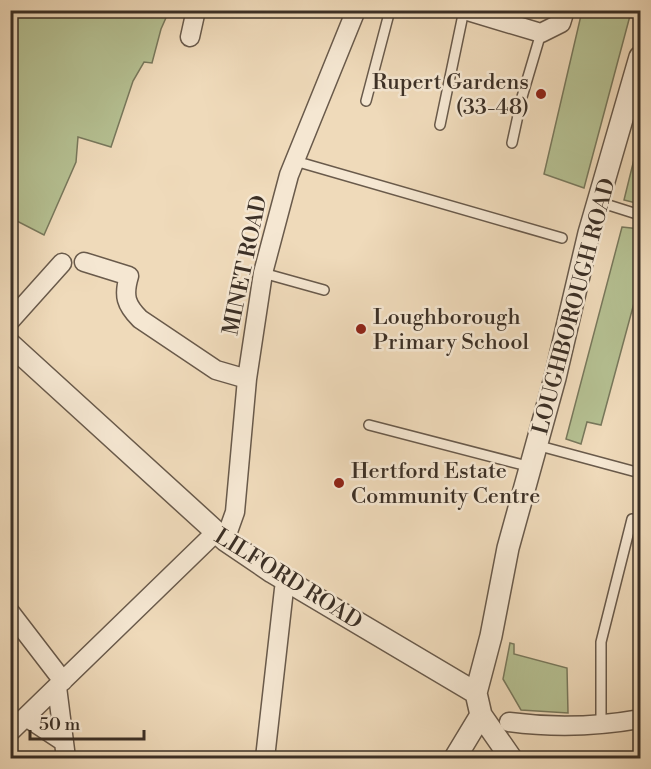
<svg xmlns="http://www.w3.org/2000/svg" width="651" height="769" viewBox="0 0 651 769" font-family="'Libre Bodoni',serif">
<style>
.green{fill:#b5c092;stroke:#78785c;stroke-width:1.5}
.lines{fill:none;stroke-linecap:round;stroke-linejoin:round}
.service-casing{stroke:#695a4b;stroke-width:12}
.minor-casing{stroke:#695a4b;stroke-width:21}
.tertiary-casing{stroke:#695a4b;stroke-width:24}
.service{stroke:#f5e7d2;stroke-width:9}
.minor{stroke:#f5e7d2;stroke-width:18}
.tertiary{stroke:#f5e7d2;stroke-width:21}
.poi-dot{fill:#8f2418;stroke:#f5e7d2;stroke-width:2}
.labels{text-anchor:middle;stroke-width:5;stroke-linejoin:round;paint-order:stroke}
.poi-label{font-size:22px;fill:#3c3026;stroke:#f5e7d2;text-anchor:start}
.street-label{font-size:22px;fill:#3c3026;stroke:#f5e7d2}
</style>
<rect width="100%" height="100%" fill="#efdaba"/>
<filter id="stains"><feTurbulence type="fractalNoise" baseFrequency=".00333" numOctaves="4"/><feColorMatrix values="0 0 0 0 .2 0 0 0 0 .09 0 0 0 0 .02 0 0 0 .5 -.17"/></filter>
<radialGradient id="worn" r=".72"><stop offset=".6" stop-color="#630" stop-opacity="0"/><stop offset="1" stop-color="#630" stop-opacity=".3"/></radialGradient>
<path class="green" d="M10,11H169L161,29L152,63L144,62L133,81L111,147L78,137L76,162L44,235L11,218Z
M627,11L631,12L584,188L544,174L582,11Z
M640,135V204L624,200Z
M622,227L640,229L636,252L640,253V281L601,425L587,422L581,444L566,439Z
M510,643L514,644V654L567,668L568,713L521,710L503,679Z"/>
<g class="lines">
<g class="service-casing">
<path id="service" d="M366,101L390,10
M440,125L464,10
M512,143L522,97L541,33
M295,161L562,238
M599,202L640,215
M263,273L324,290
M369,425L531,467
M536,445L640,473
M601,724V642L632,519"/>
</g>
<g class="minor-casing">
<path id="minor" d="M464,10L541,33L561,23L565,10
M190,37L196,10
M84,262L129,276C123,296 126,305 140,319L216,370L247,379
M10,321L62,263
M225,540L235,512L247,379L263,273L289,175L356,10
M10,612L63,681
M57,687L66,758
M26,717L64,742
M509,722C554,728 595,727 640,719
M10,732L215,533
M265,758L284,589L288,581"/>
</g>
<g class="tertiary-casing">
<path id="tertiary" d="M10,344L225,540L272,572L476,693
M455,758L481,715
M511,758L481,715L476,693L491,636L508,548L555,378L589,233L640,57"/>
</g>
<use href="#service" class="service"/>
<use href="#minor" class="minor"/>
<use href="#tertiary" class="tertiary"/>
</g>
<g class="poi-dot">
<circle cx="541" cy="94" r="6"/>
<circle cx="361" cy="329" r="6"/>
<circle cx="339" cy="483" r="6"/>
</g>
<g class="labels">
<g class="poi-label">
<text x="529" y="89" text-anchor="end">Rupert Gardens<tspan x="529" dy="25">(33-48)</tspan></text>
<text x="373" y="324">Loughborough<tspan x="373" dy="25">Primary School</tspan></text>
<text x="351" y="478">Hertford Estate<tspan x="351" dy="25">Community Centre</tspan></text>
</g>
<g class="street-label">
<text transform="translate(244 265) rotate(-78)" y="8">MINET ROAD</text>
<text transform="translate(573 306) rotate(-75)" y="8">LOUGHBOROUGH ROAD</text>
<text transform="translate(289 578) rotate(32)" y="8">LILFORD ROAD</text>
</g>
</g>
<rect width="651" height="769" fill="none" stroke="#efdaba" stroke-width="36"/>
<rect x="12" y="12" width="627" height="745" fill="none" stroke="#3c3026" stroke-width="3"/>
<rect x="18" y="18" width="615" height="733" fill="none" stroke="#3c3026" stroke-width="1.5"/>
<path d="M30 730v9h114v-9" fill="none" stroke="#3c3026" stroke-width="3"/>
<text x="39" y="730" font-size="18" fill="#3c3026" stroke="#f5e7d2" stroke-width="4.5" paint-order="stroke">50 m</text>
<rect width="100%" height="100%" filter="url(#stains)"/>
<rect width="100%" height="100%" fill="url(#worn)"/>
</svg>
